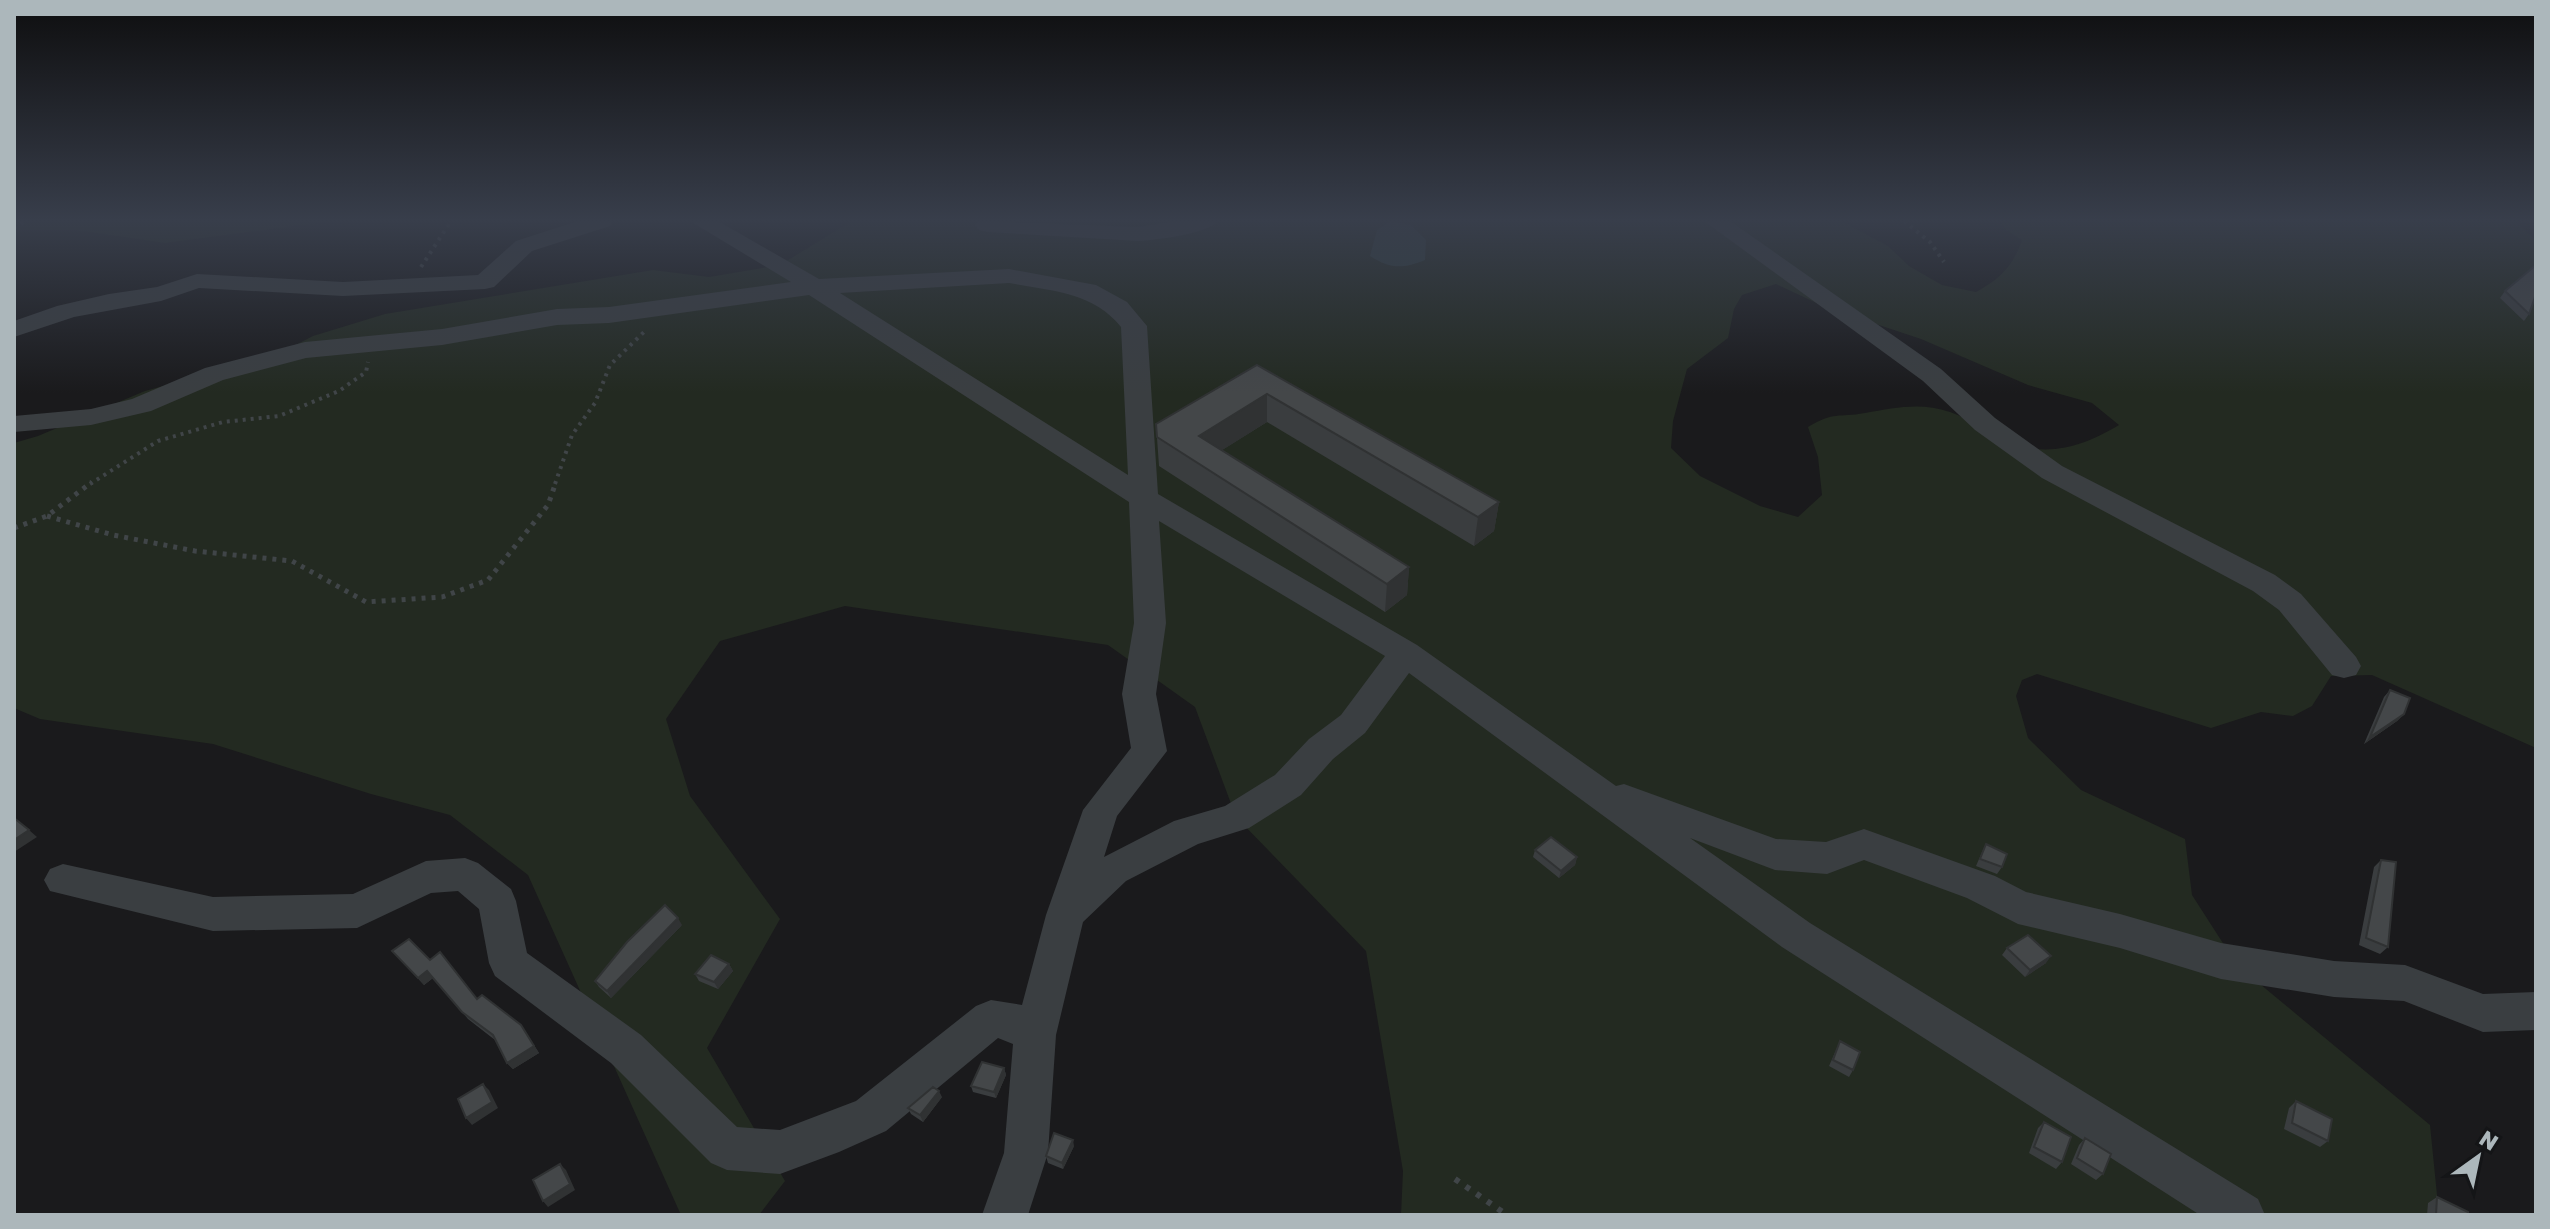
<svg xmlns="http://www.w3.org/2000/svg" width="2550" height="1229" viewBox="0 0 2550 1229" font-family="'Golos Text',sans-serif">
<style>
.green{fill:#232a21;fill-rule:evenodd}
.water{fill:#2f3f40}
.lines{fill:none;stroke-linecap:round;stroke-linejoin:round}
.path-far2{stroke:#404548;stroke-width:4;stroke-dasharray:3 5;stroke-linecap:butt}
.path-far1{stroke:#404548;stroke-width:5;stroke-dasharray:4 6;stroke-linecap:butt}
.path{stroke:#404548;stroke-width:6;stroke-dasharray:5 8;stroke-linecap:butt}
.minor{fill:#3a3e41;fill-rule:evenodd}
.wall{fill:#3a3d3f}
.shaded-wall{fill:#303233}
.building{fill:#444749;stroke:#303233;stroke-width:2}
</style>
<rect width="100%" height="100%" fill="#1a1a1c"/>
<path class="green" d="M14,221H332L165,243L76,230H14Z
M852,221H1841L1888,246L1909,266L1942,285L1976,292C2000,279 2013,266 2022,240L2006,230L2000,221H2516L2536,241V748L2372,675L2331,676L2312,706L2293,716L2261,712L2211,728L2037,674L2022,680L2016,696L2028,738L2081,790L2185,839L2192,895L2237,965L2430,1125L2439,1215H1401L1403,1171L1366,951L1236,817L1195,707L1108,645L845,606L720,641L666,719L690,796L780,919L707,1048L785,1181L759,1215H681L528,875L450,815L371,794L213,744L40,719L14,708V443L38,436L145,391L276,355L313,336L385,314L653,270L709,277L780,265ZM1776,284L1825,307L1921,339L2028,385L2092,403L2119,425C2089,443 2052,458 2015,444C1993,436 1972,420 1950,412C1920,402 1895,408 1865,413C1837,418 1835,411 1808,427L1818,457L1822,495L1798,517L1760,506L1700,476L1671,448L1673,421L1687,369L1728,338L1734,309L1742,295Z"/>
<path class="water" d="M1390,221L1411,225L1426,240L1425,260C1403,269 1390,269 1370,256L1377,230Z"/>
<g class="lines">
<path class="path-far2" d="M1904,221L1930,242L1944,262
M14,228L25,221
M421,267L451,221
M90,484L158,441L223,422L279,416L339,391L366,372L368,362
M555,484L572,435L595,403L610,365L645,331"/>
<path class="path-far1" d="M47,516L113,535L195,551L292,561L366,602L442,597L488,580L548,505L556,482
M14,528L47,516L92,482"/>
<path class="path" d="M1455,1179L1507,1215"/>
<path class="minor" d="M578,221H613L610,226L532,251L494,287L485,289L343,296L199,288L161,301L74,317L14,337V321L57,306L109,294L157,287L197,274L343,282L478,275L516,241Z
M690,221H718L819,279L1009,269L1096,285L1127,302L1147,326L1158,494L1417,645L1616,786L1624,784L1776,839L1826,842L1864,829L1995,876L2026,892L2120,914L2221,943L2334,961L2405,965L2483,994L2536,992V1030L2483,1032L2404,1001L2334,997L2221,979L2120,948L2018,924L1967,898L1864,860L1827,874L1775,870L1690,838L1810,923L2258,1199L2265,1215H2200L1782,947L1409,673L1365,733L1333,759L1301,795L1249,828L1198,844L1126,881L1083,922L1056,1035L1048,1153L1028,1215H982L1004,1153L1013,1044L998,1038L886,1131L839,1152L780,1174L727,1170L711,1163L611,1063L495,976L489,963L479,909L458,891L431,893L357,928L213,931L50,891L44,880L50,869L63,864L213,897L353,894L426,861L465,858L478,863L511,889L516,901L527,953L641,1035L737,1127L780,1130L856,1101L976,1006L991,1000L1022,1005L1046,915L1083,810L1131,748L1122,694L1134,623L1129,502L809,295L609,323L557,325L442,345L306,358L223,380L151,411L91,425L14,432V416L91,409L132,399L205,368L305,342L442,329L557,309L609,307L791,282ZM1009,283C1051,291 1093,292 1121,327L1128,475L840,293ZM1159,521L1385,656L1341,715L1309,739L1275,775L1225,806L1174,821L1104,857L1117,816L1167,751L1156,694L1166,623Z
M978,221L1138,227L1177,221H1218C1208,234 1155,240 1138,241L987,232L979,230L975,225Z
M1704,221H1730L1941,369L1995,418L2062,466L2275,575L2301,594L2356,657L2361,666L2356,675L2344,678L2332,675L2279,610L2253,591L2042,478L1975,430L1923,381Z"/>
</g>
<path class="wall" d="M2505,291L2529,314L2524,321L2500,298Z
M1257,365L1499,502L1494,531L1474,546L1267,422L1222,450L1409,567L1407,595L1385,612L1159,466L1156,424Z
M2390,690L2404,714L2397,721L2364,744L2384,697Z
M1986,844L2002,867L1997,874L1976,866L1982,852Z
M1535,850L1577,857L1575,865L1559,878L1533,857Z
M2381,860L2388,947L2380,954L2359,945L2374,867Z
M682,925L611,998L599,987L595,981Z
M2007,948L2046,963L2025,977L2002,955Z
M392,951L430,960L477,999L521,1025L539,1053L513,1069L507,1063L495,1040L468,1019L433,978L424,985Z
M729,964L733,971L718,989L699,981L695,974Z
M1840,1041L1853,1070L1849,1077L1829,1066Z
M1004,1068L1006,1075L996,1098L973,1092L971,1086Z
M942,1097L923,1122L911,1114L908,1108Z
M2296,1101L2328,1141L2320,1147L2284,1129L2289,1108Z
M2044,1122L2062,1162L2056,1169L2029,1153L2038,1128Z
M2085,1138L2103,1174L2096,1180L2071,1164L2079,1145Z
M1074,1146L1063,1169L1048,1163L1046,1156Z
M2437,1197L2468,1215H2427L2428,1203Z"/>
<path class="shaded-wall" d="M1267,394V422L1200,464L1199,436Z
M1499,502L1494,531L1474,546L1478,517Z
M1409,567L1407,595L1385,612L1387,584Z
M2404,714L2397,721L2364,744L2370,737Z
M29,830L37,837L14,852V840Z
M1577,857L1575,865L1559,878L1561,871Z
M678,918L682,925L611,998L607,991Z
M2051,956L2046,963L2025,977L2030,970Z
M729,964L733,971L718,989L714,982Z
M427,971L433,978L424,985L418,978Z
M521,1025L539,1053L513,1069L507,1063Z
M1004,1068L1006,1075L996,1098L994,1092Z
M483,1084L489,1090L498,1108L472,1125L466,1118Z
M939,1091L942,1097L923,1122L920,1115Z
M1073,1140L1074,1146L1063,1169L1062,1163Z
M560,1164L566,1170L575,1190L548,1207L543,1201Z"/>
<path class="building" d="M2536,265V294L2529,314L2505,291Z
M1257,365L1499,502L1478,517L1267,394L1199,436L1409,567L1387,584L1157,437L1156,424Z
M2390,690L2410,698L2404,714L2370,737Z
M14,818L29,830L14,840Z
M1551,837L1577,857L1561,871L1535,850Z
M1986,844L2007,854L2002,867L1980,859Z
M2381,860L2396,862L2388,947L2366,938Z
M665,905L678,918L607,991L595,981L627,942Z
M2028,935L2051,956L2030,970L2007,948Z
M409,939L430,960L440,952L477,999L482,995L521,1025L534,1046L507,1063L493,1035L462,1012L427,971L418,978L392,951Z
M711,955L729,964L714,982L695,974Z
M1840,1041L1860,1052L1853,1070L1833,1060Z
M982,1062L1004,1068L994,1092L971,1086Z
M483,1084L492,1102L466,1118L458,1099Z
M933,1087L939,1091L920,1115L908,1108Z
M2296,1101L2332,1119L2328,1141L2292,1123Z
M2044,1122L2071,1137L2062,1162L2034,1147Z
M1054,1133L1073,1140L1062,1163L1046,1156Z
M2085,1138L2111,1154L2103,1174L2077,1158Z
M560,1164L570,1184L543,1201L533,1180Z
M2437,1197L2468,1212V1215H2436Z"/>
<linearGradient id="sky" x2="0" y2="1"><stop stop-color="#0e0e0f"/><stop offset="0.56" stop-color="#383e4b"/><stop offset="1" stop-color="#383e4b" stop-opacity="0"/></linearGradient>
<rect width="2550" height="393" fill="url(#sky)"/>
<rect width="2550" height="1229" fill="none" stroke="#acb7bb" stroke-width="32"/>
<g transform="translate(2478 1157) rotate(33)" stroke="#141517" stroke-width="6" paint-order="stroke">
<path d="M0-6L14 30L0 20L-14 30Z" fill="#acb7bb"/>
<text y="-12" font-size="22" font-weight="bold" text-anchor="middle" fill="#acb7bb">N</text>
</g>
</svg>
